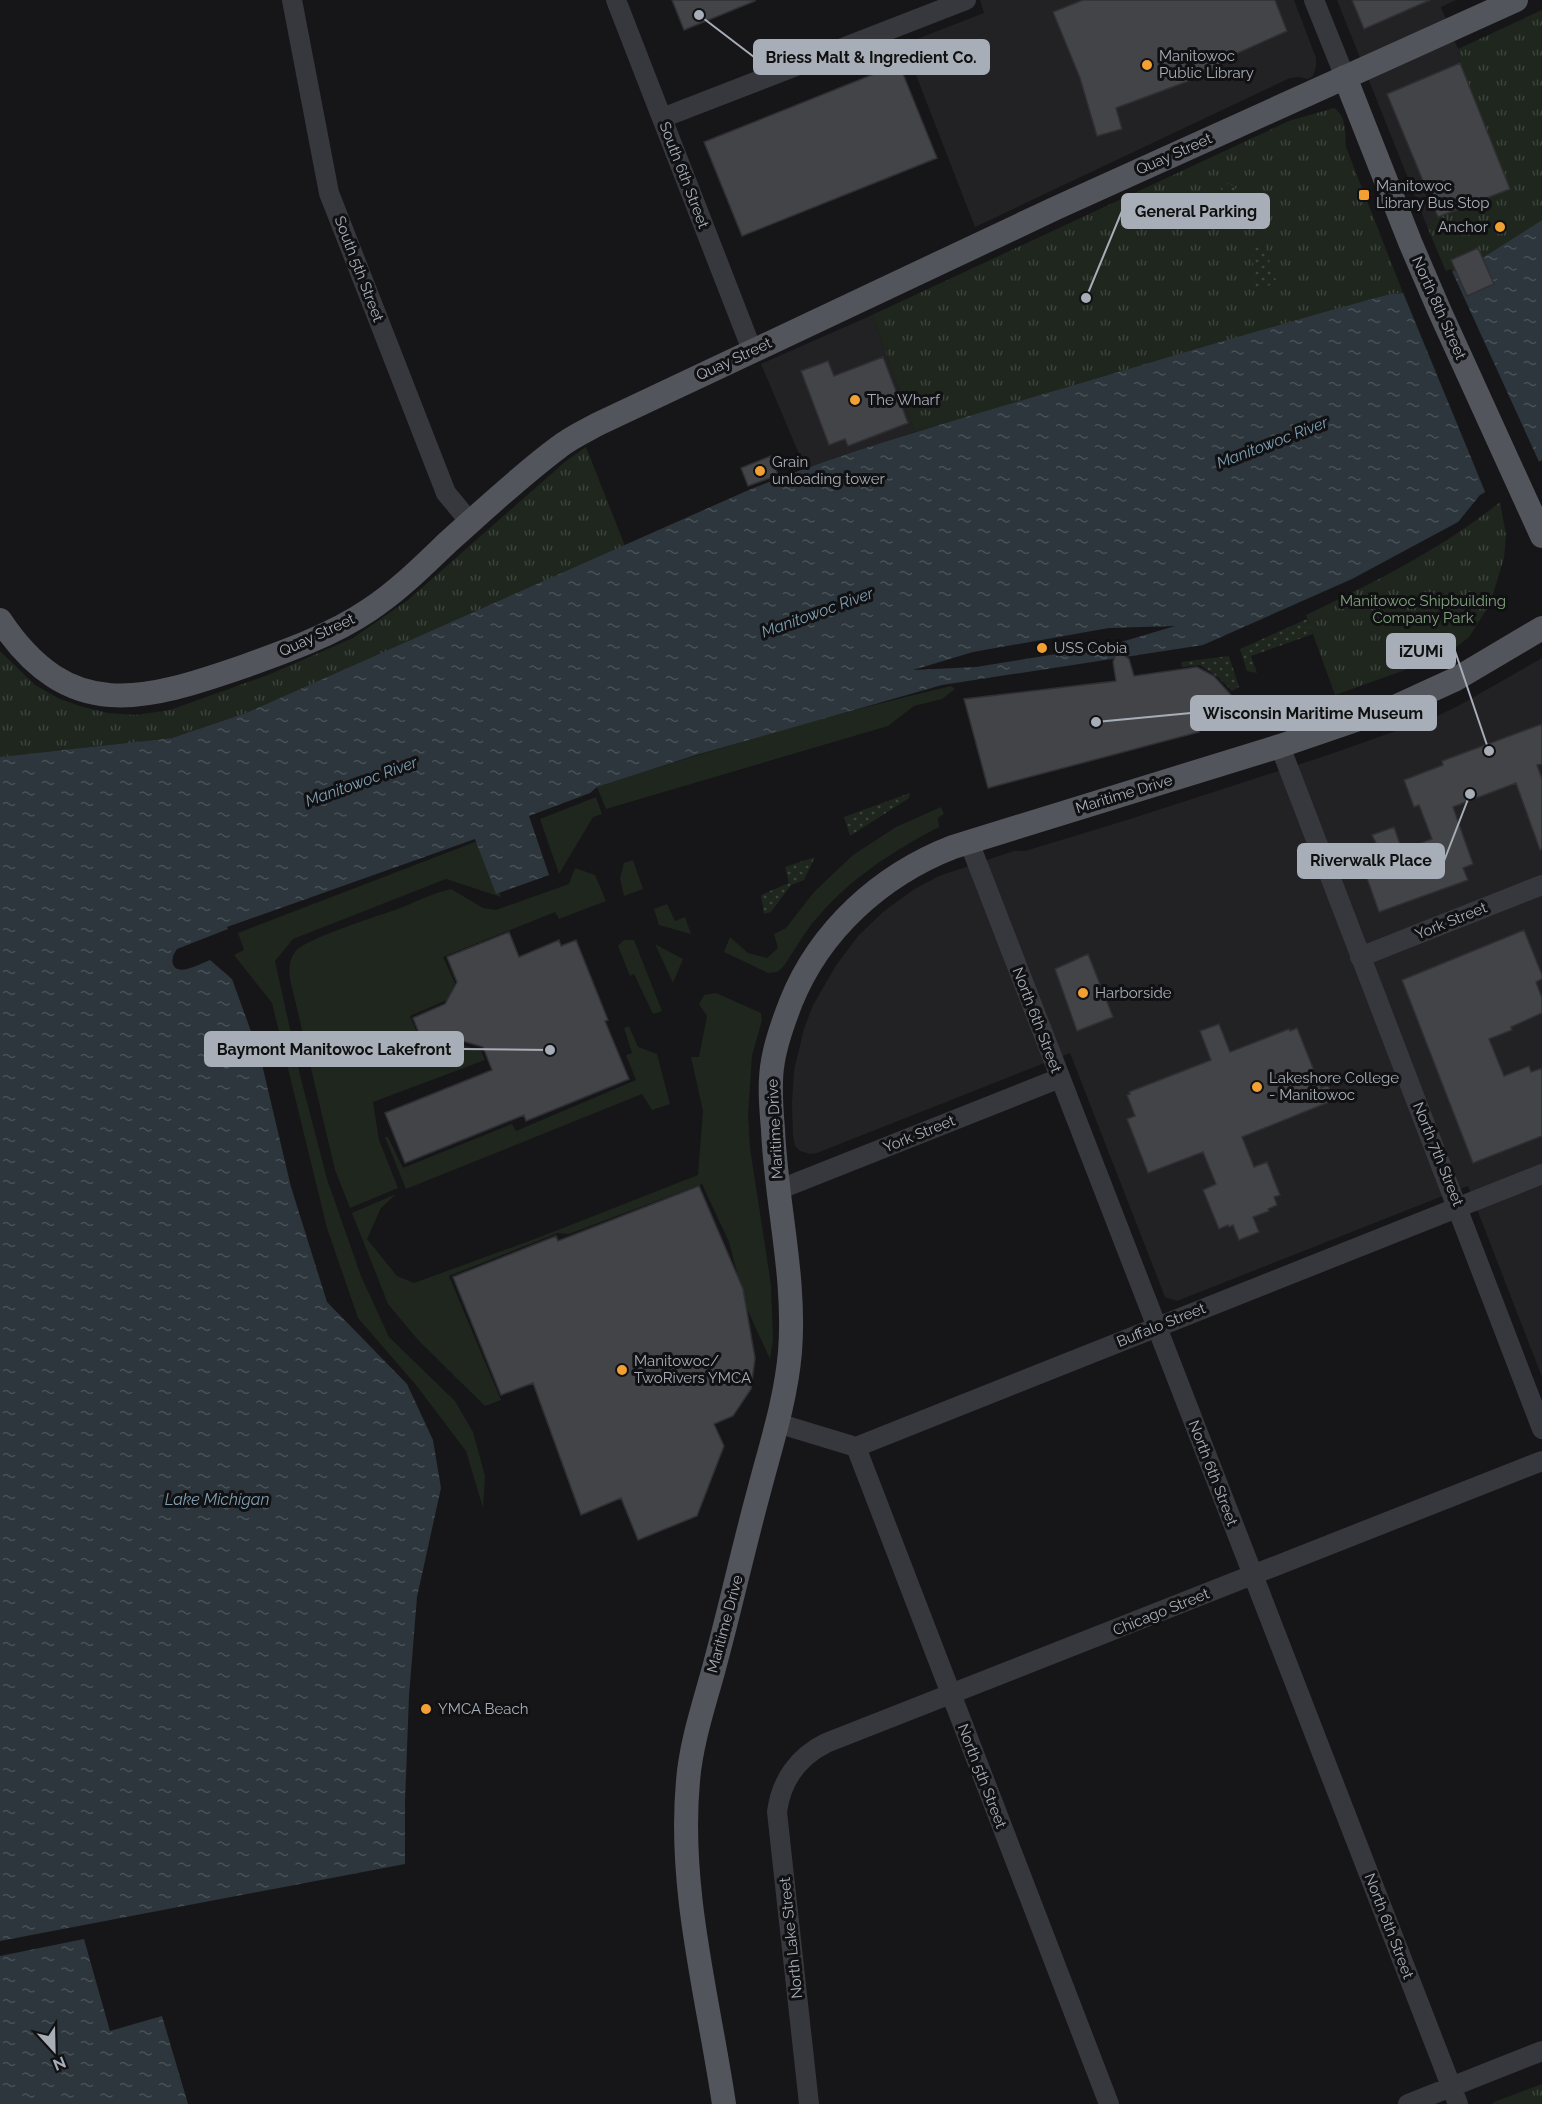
<svg xmlns="http://www.w3.org/2000/svg" width="1542" height="2104" viewBox="0 0 1542 2104" font-family="Raleway,sans-serif">
<style>
.built{fill:#222225}
.grass{fill:#1e261e}
.park{fill:url(#park-tufts)}
.garden{fill:url(#garden-dots)}
.water{fill:url(#water-ripples);fill-rule:evenodd}
.pier{fill:#161618}
.building{fill:#424448;stroke:#303034;stroke-width:1.5}
.lines{fill:none;stroke-linecap:round;stroke-linejoin:round}
.minor{stroke:#37383d;stroke-width:20}
.major{stroke:#53555c;stroke-width:24}
.poi-dot{fill:#f2a033;stroke:#111113;stroke-width:2}
.labels{text-anchor:middle;stroke-width:6;stroke-linejoin:round;paint-order:stroke}
.poi-label{font-size:15px;fill:#a7aeb8;stroke:#111113;text-anchor:start}
.street-label{font-size:15px;fill:#a7aeb8;stroke:#111113}
.park-label{font-size:15px;fill:#80a37e;stroke:#111113}
.water-label{font-size:16px;font-style:italic;fill:#7e9fb3;stroke:#111113}
.leader{fill:none;stroke:#a7aeb8;stroke-width:2}
.callout-dot{fill:#a7aeb8;stroke:#111113;stroke-width:2}
.callout{fill:#a7aeb8;stroke:#a7aeb8;stroke-width:2}
.callout-label{font-size:16px;text-anchor:middle;font-weight:bold;fill:#111}
</style>
<defs>
<pattern id="park-tufts" width="24" height="20" patternUnits="userSpaceOnUse" patternTransform="scale(1.5)"><rect width="24" height="20" fill="#1e261e"/><path d="M3 7l-1-3M5 7V3M7 7l1-3M15 17l-1-3M17 17v-4M19 17l1-3" fill="none" stroke="#3c433d"/></pattern>
<pattern id="garden-dots" width="8" height="8" patternUnits="userSpaceOnUse" patternTransform="scale(1.5)"><rect width="8" height="8" fill="#1e261e"/><path d="M2 2h.1M6 6h.1" fill="none" stroke="#3c433d" stroke-width="1.8" stroke-linecap="round"/></pattern>
<pattern id="water-ripples" width="26" height="14" patternUnits="userSpaceOnUse" patternTransform="scale(1.5)"><rect width="26" height="14" fill="#2c363c"/><path d="M2 4q2-2 4 0t4 0M15 11q2-2 4 0t4 0" fill="none" stroke="#485156"/></pattern>
</defs>
<rect width="100%" height="100%" fill="#161618"/>
<path class="built" d="M980,0H1294L1316,58V67L1313,76L1308,79L1299,77L1290,78L975,227L904,44L984,13Z
M1337,0H1456L1441,7L1458,49L1460,64L1510,189L1438,217L1427,226Z
M872,315L915,432L805,468L761,364Z
M1542,658V1377L1468,1186L1177,1301L1165,1297L1070,1053L817,1153L810,1154L800,1151L795,1146L793,1135L792,1102L794,1070L804,1029L813,1005L837,964L858,936L883,912L913,890L939,876L1014,851H1025L1127,820L1328,755L1435,717L1458,706Z"/>
<path class="grass" d="M951,686L955,689L942,699L914,706L888,726L606,809L597,787C714,749 832,714 951,686Z
M596,797L602,814L593,817L559,874L540,819Z
M941,807L944,814L938,818L939,827C891,852 846,881 811,925C801,938 793,953 783,967L777,972L768,973L724,952L730,937L748,953L767,958L778,948L774,934L786,928L814,892L853,855L896,827Z
M480,840L501,897L446,879L293,939L275,961L301,1079L327,1179L361,1276L389,1337L455,1401L473,1432L485,1476L483,1508L466,1451L416,1385L358,1318L327,1228L272,1003L234,955L244,950L238,933Z
M633,860L643,889L624,896L620,878L624,863Z
M575,868L595,875L606,901L559,919L555,912L443,957L455,983L447,1000L410,1016L428,1058L459,1044L481,1051L485,1060L373,1102L379,1140L398,1188L350,1208L335,1170L290,979C289,969 289,960 295,952C306,938 382,915 403,907C419,900 434,893 451,889L483,908L496,910L569,884Z
M667,904L675,921L685,917L691,934L659,925L654,909Z
M624,940H634L662,1011L653,1014L634,974L630,976L618,946Z
M655,944L683,959L673,983Z
M716,993L761,1013L762,1020L752,1056L748,1115L750,1148L771,1285L773,1340L770,1359L746,1307L729,1242L702,1184L569,1234L558,1233L449,1276L501,1400L485,1406L418,1340L388,1304L352,1213L396,1194L381,1208L367,1239L397,1276L414,1283L540,1237L698,1175L703,1111L691,1057H699L707,1016L699,1004L704,995Z
M629,1026L638,1047L657,1054L670,1104L652,1110L642,1094L406,1189L385,1137H388L403,1168L512,1124L516,1131L636,1080L626,1055L632,1053L624,1028Z"/>
<path class="park" d="M1542,10V220L1479,260L1447,274L1427,226L1438,217L1510,189L1460,63L1458,49Z
M1334,108C1347,117 1345,132 1346,147L1403,293L1390,294L915,432L872,315L1289,121Z
M586,447L625,546L246,713L172,738L0,757V651L35,685L60,699L83,707L108,713L135,715L170,710L268,675L353,638L408,600L566,461Z
M1500,502L1506,535L1504,558L1490,604L1469,637L1455,648L1433,660L1335,695L1306,615C1373,583 1442,549 1500,502Z
M1542,2084V2104H1492L1494,2102Z"/>
<path class="garden" d="M1229,183L1262,212L1240,224L1220,187Z
M1264,245L1277,283L1255,290L1252,246Z
M1307,619L1313,634L1251,656L1257,673L1247,671L1240,649Z
M1229,656L1239,687L1232,691L1219,678L1200,665L1182,667L1181,662Z
M910,793L909,798L850,836L844,817Z
M815,857L804,880L791,885L771,912L764,914L761,895L789,883L785,867Z"/>
<path class="water" d="M1542,220V460L1480,495L1458,522L1352,579L1203,645L942,685L696,755L597,787L590,793L529,816L549,875L496,894L475,839L227,927L228,929L177,949C169,959 171,973 187,969C195,967 202,963 210,960L232,979L260,1056L291,1187L327,1302L407,1384L433,1440L441,1488L417,1597L409,1696L405,1802V1864L0,1941V757L172,738L246,713L751,489C855,448 963,418 1071,386C1177,355 1283,323 1390,294L1403,293L1479,260ZM1175,626L1111,645L1081,650L976,667L913,670L973,652L1109,628Z
M84,1939L110,2031L162,2016L188,2104H0V1956Z"/>
<path class="pier" d="M1451,269L1540,464L1486,494L1402,290Z"/>
<path class="building" d="M672,0H755V1L684,30Z
M1083,0H1275L1287,31L1238,53L1202,76L1116,108L1122,129L1097,136L1080,78L1053,12Z
M1352,0H1430L1364,29Z
M1460,63L1510,189L1438,217L1387,94Z
M899,64L937,158L742,236L704,142Z
M1478,248L1494,284L1467,296L1451,260Z
M883,357L908,423L848,446L845,439L829,445L801,371L828,361L834,376Z
M771,456L778,475L748,486L741,468Z
M1117,650L1129,659L1134,676L1197,667L1214,676L1230,694L1244,716L1198,727L1199,732L988,788L964,699L1116,681L1113,662Z
M1542,724V764L1537,765L1542,779V849L1540,850L1516,783L1453,807L1473,864L1463,868L1468,880L1379,912L1357,850L1376,843L1372,835L1394,827L1402,850L1432,839L1419,805L1414,807L1404,780L1443,765L1442,761Z
M1524,930L1542,975V979L1536,982L1542,998V1013L1511,1027L1512,1030L1489,1039L1504,1076L1529,1066L1531,1072L1542,1068V1136L1473,1163L1402,980Z
M509,932L519,957L559,940L561,946L576,940L608,1020L605,1021L629,1079L526,1121L524,1115L405,1163L385,1113L492,1070L483,1047L459,1040L427,1053L413,1018L445,1004L457,982L447,957Z
M1088,954L1113,1017L1077,1031L1055,969Z
M1219,1024L1230,1052L1289,1029L1290,1031L1297,1028L1321,1088L1328,1085L1334,1100L1242,1137L1254,1167L1267,1162L1280,1195L1274,1197L1277,1205L1268,1209L1269,1211L1253,1217L1259,1232L1239,1240L1233,1225L1229,1227L1228,1225L1219,1229L1203,1190L1216,1184L1203,1152L1148,1173L1127,1119L1135,1116L1127,1095L1130,1094L1129,1092L1211,1060L1200,1031Z
M699,1186L743,1289L755,1358L751,1389L733,1416L714,1424L724,1446L697,1516L638,1540L621,1498L581,1515L533,1383L501,1395L453,1277L556,1236L558,1241Z"/>
<g class="lines">
<path class="minor" d="M292,0L329,193L446,493L470,522
M616,0L752,350
M1314,0L1345,77
M662,118L966,0
M1280,746C1366,974 1456,1201 1542,1429
M969,842L1458,2104
M1360,957L1542,885
M778,1190L1060,1078
M777,1423L856,1447L1542,1174
M856,1447L1109,2104
M809,2104L777,1812C781,1781 798,1757 826,1743L1542,1461
M1408,2104L1542,2051"/>
<path class="major" d="M1345,77L1410,242L1440,312L1542,536
M0,620C69,724 144,701 245,666C287,651 332,635 369,610C398,591 423,566 448,542C484,510 520,476 559,447C570,438 585,431 598,424L1056,208L1516,0
M724,2104C708,1997 678,1889 688,1781C691,1743 704,1705 714,1668C730,1609 743,1550 759,1491C771,1445 786,1399 790,1352C796,1277 776,1203 773,1129C771,1107 769,1082 773,1061C776,1042 784,1020 791,1002C820,930 881,875 953,847L1280,746L1397,706L1456,679L1542,628"/>
</g>
<g class="poi-dot">
<circle cx="1147" cy="65" r="6"/>
<rect x="1358" y="189" width="12" height="12" rx="3"/>
<circle cx="1500" cy="227" r="6"/>
<circle cx="855" cy="400" r="6"/>
<circle cx="760" cy="471" r="6"/>
<circle cx="1042" cy="648" r="6"/>
<circle cx="1083" cy="993" r="6"/>
<circle cx="1257" cy="1087" r="6"/>
<circle cx="622" cy="1370" r="6"/>
<circle cx="426" cy="1709" r="6"/>
</g>
<g class="labels">
<g class="poi-label">
<text x="1159" y="61">Manitowoc<tspan x="1159" dy="17">Public Library</tspan></text>
<text x="1376" y="191">Manitowoc<tspan x="1376" dy="17">Library Bus Stop</tspan></text>
<text x="1488" y="232" text-anchor="end">Anchor</text>
<text x="867" y="405">The Wharf</text>
<text x="772" y="467">Grain<tspan x="772" dy="17">unloading tower</tspan></text>
<text x="1054" y="653">USS Cobia</text>
<text x="1095" y="998">Harborside</text>
<text x="1269" y="1083">Lakeshore College<tspan x="1269" dy="17">- Manitowoc</tspan></text>
<text x="634" y="1366">Manitowoc/<tspan x="634" dy="17">TwoRivers YMCA</tspan></text>
<text x="438" y="1714">YMCA Beach</text>
</g>
<g class="street-label">
<text transform="translate(1174 154) rotate(-24)" y="5">Quay Street</text>
<text transform="translate(684 175) rotate(69)" y="5">South 6th Street</text>
<text transform="translate(359 269) rotate(69)" y="5">South 5th Street</text>
<text transform="translate(1439 308) rotate(66)" y="5">North 8th Street</text>
<text transform="translate(734 359) rotate(-25)" y="5">Quay Street</text>
<text transform="translate(317 635) rotate(-25)" y="5">Quay Street</text>
<text transform="translate(1124 794) rotate(-17)" y="5">Maritime Drive</text>
<text transform="translate(1451 921) rotate(-22)" y="5">York Street</text>
<text transform="translate(1037 1020) rotate(69)" y="5">North 6th Street</text>
<text transform="translate(775 1129) rotate(-93)" y="5">Maritime Drive</text>
<text transform="translate(919 1134) rotate(-22)" y="5">York Street</text>
<text transform="translate(1438 1154) rotate(68)" y="5">North 7th Street</text>
<text transform="translate(1161 1325) rotate(-22)" y="5">Buffalo Street</text>
<text transform="translate(1213 1473) rotate(69)" y="5">North 6th Street</text>
<text transform="translate(1161 1612) rotate(-22)" y="5">Chicago Street</text>
<text transform="translate(725 1624) rotate(-75)" y="5">Maritime Drive</text>
<text transform="translate(982 1776) rotate(69)" y="5">North 5th Street</text>
<text transform="translate(1389 1926) rotate(69)" y="5">North 6th Street</text>
<text transform="translate(791 1938) rotate(-96)" y="5">North Lake Street</text>
</g>
<g class="park-label">
<text x="1423" y="606">Manitowoc Shipbuilding<tspan x="1423" dy="17">Company Park</tspan></text>
</g>
<g class="water-label">
<text transform="translate(1272 442) rotate(-21)" y="6">Manitowoc River</text>
<text transform="translate(817 612) rotate(-20)" y="6">Manitowoc River</text>
<text transform="translate(361 781) rotate(-20)" y="6">Manitowoc River</text>
<text x="217" y="1505">Lake Michigan</text>
</g>
</g>
<path class="leader" d="M699 15L754 57M1086 298L1122 211M1489 751L1455 651M1096 722L1191 713M1470 794L1444 861M550 1050L463 1049"/>
<g class="callout-dot">
<circle cx="699" cy="15" r="6"/>
<circle cx="1086" cy="298" r="6"/>
<circle cx="1489" cy="751" r="6"/>
<circle cx="1096" cy="722" r="6"/>
<circle cx="1470" cy="794" r="6"/>
<circle cx="550" cy="1050" r="6"/>
</g>
<g class="callout">
<rect x="754" y="40" width="235" height="34" rx="6"/>
<rect x="1122" y="194" width="147" height="34" rx="6"/>
<rect x="1387" y="634" width="68" height="34" rx="6"/>
<rect x="1191" y="696" width="245" height="34" rx="6"/>
<rect x="1298" y="844" width="146" height="34" rx="6"/>
<rect x="205" y="1032" width="258" height="34" rx="6"/>
</g>
<g class="callout-label">
<text x="871" y="63">Briess Malt &amp; Ingredient Co.</text>
<text x="1196" y="217">General Parking</text>
<text x="1421" y="657">iZUMi</text>
<text x="1313" y="719">Wisconsin Maritime Museum</text>
<text x="1371" y="866">Riverwalk Place</text>
<text x="334" y="1055">Baymont Manitowoc Lakefront</text>
</g>
<g transform="translate(54 2050) rotate(158)" stroke="#111113" stroke-width="4.5" paint-order="stroke">
<path d="M0-4.5L10 22L0 15L-10 22Z" fill="#a7aeb8"/>
<text y="-9" font-size="16" font-weight="bold" text-anchor="middle" fill="#a7aeb8">N</text>
</g>
</svg>
